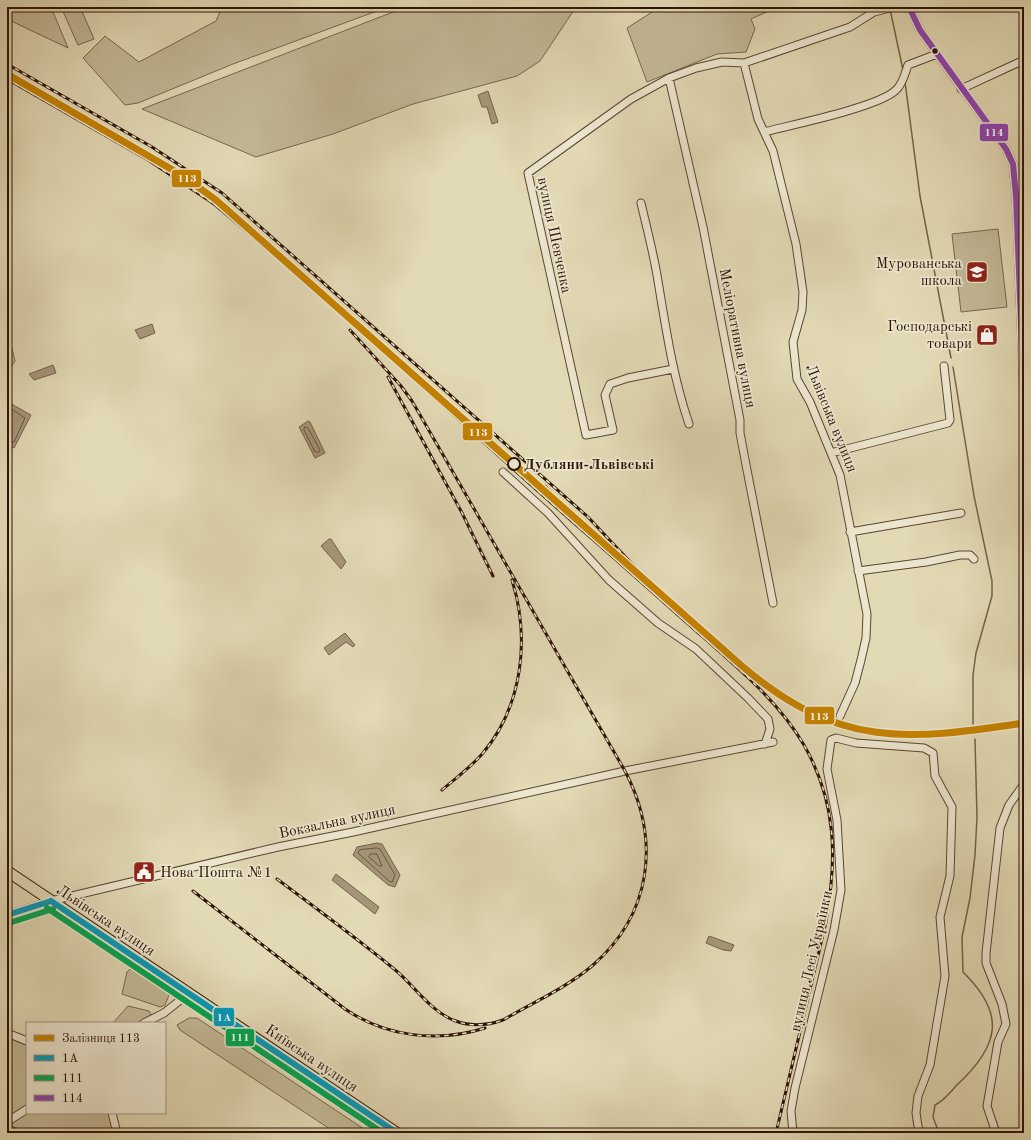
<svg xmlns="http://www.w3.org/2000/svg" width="1031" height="1140" viewBox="0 0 1031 1140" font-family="'Old Standard TT',serif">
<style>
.green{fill:#c3b897;stroke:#78664e}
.water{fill:#a59679;stroke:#75624a}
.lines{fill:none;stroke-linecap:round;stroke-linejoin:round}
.shore{stroke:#6a553e;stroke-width:1}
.stream{stroke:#75624a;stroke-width:1.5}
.minor-casing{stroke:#5b4530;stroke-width:9}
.highway-casing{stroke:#2e1404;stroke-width:12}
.minor{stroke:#ece6cf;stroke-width:7}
.highway{stroke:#e2d9b5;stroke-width:10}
.rail-casing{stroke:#2e1404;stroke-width:3}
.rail{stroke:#ece6cf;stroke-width:1.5;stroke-dasharray:4.5;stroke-linecap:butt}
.bus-1-casing{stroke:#ece6cf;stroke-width:9}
.bus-2-casing{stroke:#ece6cf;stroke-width:9}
.bus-3-casing{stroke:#ece6cf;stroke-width:9}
.bus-1{stroke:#059aba;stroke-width:6}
.bus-2{stroke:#00a651;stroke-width:6}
.bus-3{stroke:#8e44ad;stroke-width:6}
.rail-1-casing{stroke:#ece6cf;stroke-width:10}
.rail-1{stroke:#c58201;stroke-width:7}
.bus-dot{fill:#2e1404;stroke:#ece6cf;stroke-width:1.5}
.stop-dot{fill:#ece6cf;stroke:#2e1404;stroke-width:2}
.labels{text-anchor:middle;stroke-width:3.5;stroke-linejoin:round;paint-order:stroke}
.street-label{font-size:15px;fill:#2e1404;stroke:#ece6cf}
.poi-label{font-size:15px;fill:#2e1404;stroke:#ece6cf;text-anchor:end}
.stop-label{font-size:15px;font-weight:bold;fill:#2e1404;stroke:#ece6cf;text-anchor:start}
.line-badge{stroke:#ece6cf;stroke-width:1.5}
.badge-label{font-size:11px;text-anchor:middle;font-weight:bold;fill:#fff}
</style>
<rect width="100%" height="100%" fill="#e2d9b5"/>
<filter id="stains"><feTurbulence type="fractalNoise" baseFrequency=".005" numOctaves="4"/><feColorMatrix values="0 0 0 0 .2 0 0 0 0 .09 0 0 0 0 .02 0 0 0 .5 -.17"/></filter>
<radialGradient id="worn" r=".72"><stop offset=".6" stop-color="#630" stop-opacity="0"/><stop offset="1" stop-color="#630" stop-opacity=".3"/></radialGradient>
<path class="green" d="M7,7H51L68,48L7,19Z
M61,7H80L94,39L78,45Z
M222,7H388L233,64L138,103L125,105L83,58L105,36L139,62L216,21Z
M406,7H576L540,61L517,76L413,104L333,134L256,157L142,109Z
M660,7H774L773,9L751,19L755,29L746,52L717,54L647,82L627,28Z
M998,229L1007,307L961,312L952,234Z
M7,328L15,361L7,373Z
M130,969C137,967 166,988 169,995L165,1005L160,1007L122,994L127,972Z
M128,1006L149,1011L151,1015L137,1023H113Z
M189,1018H197L370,1133H336L180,1030L177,1025Z
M7,1037L27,1045V1113H112L119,1133H7Z"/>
<path class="water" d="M488,91L498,122L492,124L487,107H482L478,95Z
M152,324L155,333L140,339L135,330Z
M53,365L56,373L34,380L29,374Z
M8,402L31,415L14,448L7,445Z
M310,422L325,453L315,458L299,427L308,421Z
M329,539H331L346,562L341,569L321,546Z
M345,633L355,645L353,647L346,642L329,655L324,648Z
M377,843L382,844L400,875L395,887L388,885L353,855L357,847Z
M336,874L379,907L375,914L332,880Z
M709,936L734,945L731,951L723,950L706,943Z"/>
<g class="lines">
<path class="shore" d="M7,406L25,418L14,442H7
M305,427L308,428L320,450L319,452H315L304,430Z
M377,848L380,849L395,875L392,882L389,881L358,853L360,850Z
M371,854H377L382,866H379L369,857Z"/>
<path class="stream" d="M890,9L903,70
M905,82L920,196L951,358
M953,367L974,496L992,581V596L976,653L973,675V724
M939,1133L933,1117L935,1105C945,1100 950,1092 957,1085C1000,1045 1006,1014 963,972L962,937L970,898L975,855L977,817L975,739"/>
<g class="minor-casing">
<path id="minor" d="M909,7L920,30L937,54L1006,149L1013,164L1016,196L1024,398
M744,63L758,119L773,151L796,244L803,292L802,310L793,342L797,379L810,402L840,475L867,614L866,638L861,660L855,683L840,716
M669,78L703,227L740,420V433L747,470L773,603
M961,89L1024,60
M764,132C791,125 879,107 896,90C903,84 905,73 908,65L937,54
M641,203C647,229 654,255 658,281C666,329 673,377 689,424
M673,369L628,378L610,384L605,395L613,430L586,435L528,173L631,99L669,78L696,68L722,62L744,63L850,27L874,12L894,7
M831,453L948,423L950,420L944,366
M503,472L548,513L609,580L658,623L696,649L748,698L768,719L770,729L765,744
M850,532L961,513
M858,571L926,562L960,555H970L974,559
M7,915L51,901L278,847L353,832L625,771L773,742
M144,1023L164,1013L188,994
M7,1033L27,1041
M112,1113L117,1133
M7,1122L27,1109
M7,1128L16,1133
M793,1133L791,1111L795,1088L834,930L841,890L837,820L827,769L831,740L836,738L856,743L924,748L933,753L935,776L952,807L950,876L940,917L945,976L930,1065L918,1096L916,1113L919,1133
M996,1133L987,1106L998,1042L1006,1024L1002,1004L986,963V953L1000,828L1009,805L1024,784"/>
</g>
<g class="highway-casing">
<path id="highway" d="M7,871L397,1133"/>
</g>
<use href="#minor" class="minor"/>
<use href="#highway" class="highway"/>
<g class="rail-casing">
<path id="rail" d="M7,64L152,147L222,193L588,517L649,582
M7,79L148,160L214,204C337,306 453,417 573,522C617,560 660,599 703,637C740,670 779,702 804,745C837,803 837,858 826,922L776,1133
M388,377L461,511L493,576
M545,486L574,517
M721,647C745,664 768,685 794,700C875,747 937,733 1024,720
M442,790C456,778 471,767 483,753C523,705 530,638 512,580
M277,879C316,908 355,937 393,968C413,984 428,1009 453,1020C470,1027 486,1026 503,1020C532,1003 566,988 592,966C652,914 661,840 625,771L412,401L401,386L350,330
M193,891L345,1009C386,1037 438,1043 485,1028"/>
</g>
<use href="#rail" class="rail"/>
<g class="bus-1-casing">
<path id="bus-1" d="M51,901L397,1133
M7,915L51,901"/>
</g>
<g class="bus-2-casing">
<path id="bus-2" d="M47,908L383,1133
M9,923L53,909"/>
</g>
<g class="bus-3-casing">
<path id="bus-3" d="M909,7L920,30L1006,149L1013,164L1016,196L1024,398"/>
</g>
<use href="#bus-1" class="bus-1"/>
<use href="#bus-2" class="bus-2"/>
<use href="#bus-3" class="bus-3"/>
<g class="rail-1-casing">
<path id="rail-1" d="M7,74L183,176L216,200L742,666C838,748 906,741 1024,723"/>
</g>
<use href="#rail-1" class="rail-1"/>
</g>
<defs>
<g id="school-square" transform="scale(1.15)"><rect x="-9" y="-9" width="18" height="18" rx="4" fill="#8f2418" stroke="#ece6cf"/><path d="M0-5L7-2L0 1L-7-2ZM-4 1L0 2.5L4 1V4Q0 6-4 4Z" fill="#fff"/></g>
<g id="shop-square" transform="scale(1.15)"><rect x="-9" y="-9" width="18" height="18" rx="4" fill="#8f2418" stroke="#ece6cf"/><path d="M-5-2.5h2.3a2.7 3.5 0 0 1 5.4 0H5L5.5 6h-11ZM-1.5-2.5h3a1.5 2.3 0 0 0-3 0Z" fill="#fff"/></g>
<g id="civic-square" transform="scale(1.15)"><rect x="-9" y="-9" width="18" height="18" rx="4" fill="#8f2418" stroke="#ece6cf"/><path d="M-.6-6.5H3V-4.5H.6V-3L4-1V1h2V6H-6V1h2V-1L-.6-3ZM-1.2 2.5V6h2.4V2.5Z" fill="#fff"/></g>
</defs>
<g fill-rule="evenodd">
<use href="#school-square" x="977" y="272"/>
<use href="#shop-square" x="987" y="335"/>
<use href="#civic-square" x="144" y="872"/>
</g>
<circle class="bus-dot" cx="935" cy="51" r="3.5"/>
<circle class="stop-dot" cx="514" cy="464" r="6"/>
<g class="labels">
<g class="street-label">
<text transform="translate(555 235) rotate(78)" y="5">вулиця Шевченка</text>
<text transform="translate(738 338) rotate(79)" y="5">Меліоративна вулиця</text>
<text transform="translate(832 418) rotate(68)" y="5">Львівська вулиця</text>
<text transform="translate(337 821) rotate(-12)" y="5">Вокзальна вулиця</text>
<text transform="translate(106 920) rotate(34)" y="5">Львівська вулиця</text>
<text transform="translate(811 961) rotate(-77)" y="5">вулиця Лесі Українки</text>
<text transform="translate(312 1058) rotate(34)" y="5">Київська вулиця</text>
</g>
<g class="poi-label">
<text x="962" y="268">Мурованська<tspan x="962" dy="17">школа</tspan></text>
<text x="972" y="331">Господарські<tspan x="972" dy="17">товари</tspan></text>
<text x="160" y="877" text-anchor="start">Нова Пошта №1</text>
</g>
<g class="stop-label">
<text x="524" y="469">Дубляни-Львівські</text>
</g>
</g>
<g class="line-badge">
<rect x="979" y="123" width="30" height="19" rx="4" fill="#8e44ad"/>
<rect x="171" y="169" width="31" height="19" rx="4" fill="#c58201"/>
<rect x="462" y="422" width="31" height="19" rx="4" fill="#c58201"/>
<rect x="804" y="706" width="31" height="19" rx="4" fill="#c58201"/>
<rect x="213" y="1007" width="22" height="20" rx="4" fill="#059aba"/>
<rect x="225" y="1028" width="30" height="19" rx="4" fill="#00a651"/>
</g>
<g class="badge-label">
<text x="994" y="136">114</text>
<text x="187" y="182">113</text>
<text x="478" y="436">113</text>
<text x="819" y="720">113</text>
<text x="224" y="1021">1А</text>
<text x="240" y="1041">111</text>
</g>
<rect width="1031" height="1140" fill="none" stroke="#e2d9b5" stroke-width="24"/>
<rect x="8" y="8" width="1015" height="1124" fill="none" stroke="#2e1404" stroke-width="2"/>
<rect x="12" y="12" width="1007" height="1116" fill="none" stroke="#2e1404"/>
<rect x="26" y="1022" width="140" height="92" fill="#ece6cf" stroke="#a0927e"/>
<rect x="34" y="1035" width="20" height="6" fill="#c58201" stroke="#a0927e"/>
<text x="62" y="1042" font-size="12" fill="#2e1404">Залізниця 113</text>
<rect x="34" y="1055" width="20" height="6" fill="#059aba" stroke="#a0927e"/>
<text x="62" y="1062" font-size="12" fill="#2e1404">1А</text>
<rect x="34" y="1075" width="20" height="6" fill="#00a651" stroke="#a0927e"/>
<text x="62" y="1082" font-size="12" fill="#2e1404">111</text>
<rect x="34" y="1095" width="20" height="6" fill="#8e44ad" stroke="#a0927e"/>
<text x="62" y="1102" font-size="12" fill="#2e1404">114</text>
<rect width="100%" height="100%" filter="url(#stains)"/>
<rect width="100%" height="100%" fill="url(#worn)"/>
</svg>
